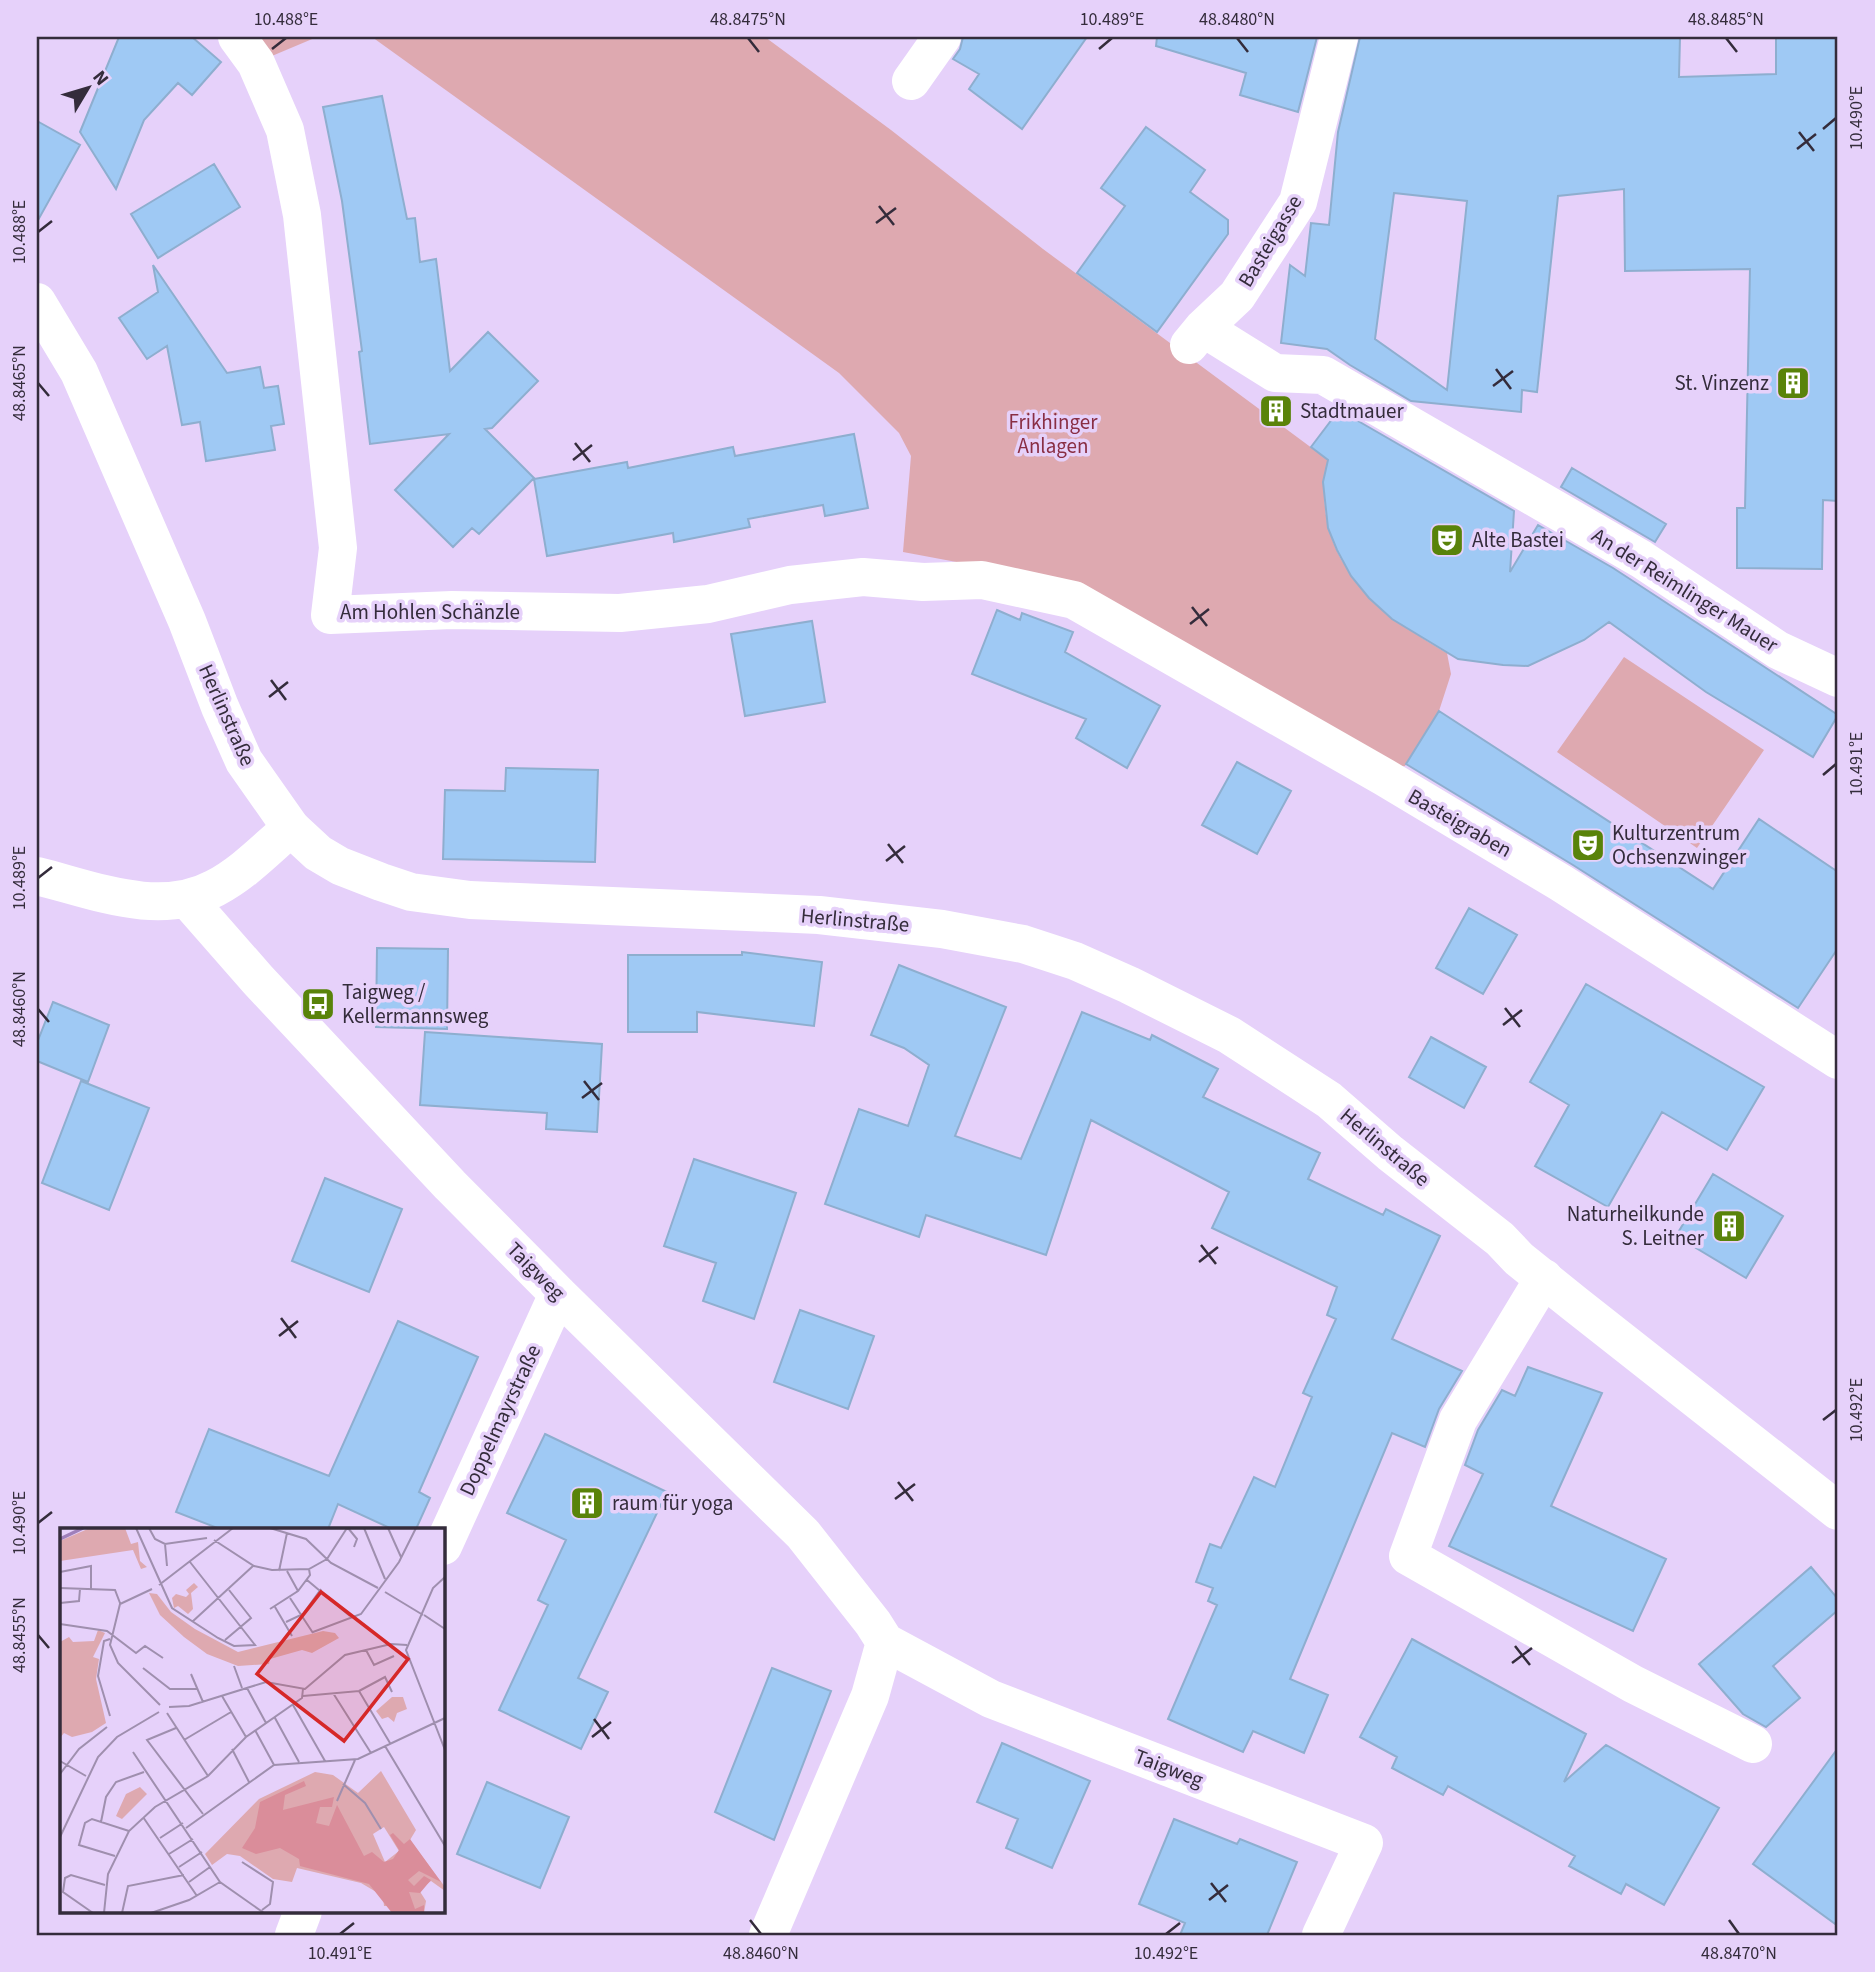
<svg xmlns="http://www.w3.org/2000/svg" width="1875" height="1972" viewBox="0 0 1875 1972" font-family="'Source Sans 3',sans-serif">
<style>
.green{fill:#dea9b0}
.building{fill:#9fc9f4;stroke:#8eaecf;stroke-width:2;fill-rule:evenodd}
.lines{fill:none;stroke-linecap:round;stroke-linejoin:round}
.minor{stroke:#fff;stroke-width:38}
.major{stroke:#fff;stroke-width:38}
.ticks{fill:none;stroke:#342c3b;stroke-width:2.5}
.labels{text-anchor:middle;stroke-width:7;stroke-linejoin:round;paint-order:stroke}
.street-label{font-size:21px;fill:#342c3b;stroke:#e6d1fa}
.poi-label{font-size:21px;fill:#342c3b;stroke:#e6d1fa;text-anchor:start}
.park-label{font-size:21px;fill:#892e44;stroke:#e6d1fa}
.inset-river{fill:none;stroke:#9f7fba;stroke-width:3.5}
.inset-road{fill:none;stroke:#9f8fae;stroke-width:2}
.view{fill:#d62828;fill-opacity:0.15;stroke:#d62828;stroke-width:3.5}
.inset-edge{fill:none;stroke:#342c3b;stroke-width:3.5}
.neatline{fill:none;stroke:#342c3b;stroke-width:2.5}
.ticks-label{font-size:18px;text-anchor:middle;fill:#342c3b}
</style>
<rect width="100%" height="100%" fill="#e6d1fa"/>
<path class="green" d="M239,37H317L260,61Z
M372,37H765L891,130L1043,249L1328,460C1308,556 1373,610 1447,653L1451,674L1439,711L1405,766L1395,768L1068,583L903,552L911,456L899,433L839,373Z
M1624,657L1764,750L1697,848L1557,752Z"/>
<path class="building" d="M119,37H192L221,62L192,95L178,83L144,120L116,189L80,132Z
M963,37H1087L1022,129L969,89L979,74L953,59L960,49Z
M1157,37H1317L1298,112L1240,95L1246,73L1156,46Z
M1360,37H1680L1679,77L1776,74V37H1838V501L1823,500L1822,569L1737,568V508H1745L1750,269L1625,271L1624,189L1558,196L1537,392L1522,390L1521,412L1411,401L1350,365L1327,349L1281,343L1290,265L1305,276L1311,223L1329,225L1338,132ZM1394,193L1467,201L1447,390L1375,339Z
M382,96L407,219L415,218L420,262L436,259L450,371L488,332L538,381L492,428L485,429L534,478L479,534L472,528L453,547L395,490L449,434L370,444L359,352L362,351L342,201L323,107Z
M37,121L80,145L37,222Z
M1146,127L1205,170L1190,192L1228,220V234L1157,332L1077,273L1125,206L1101,188Z
M214,164L240,207L158,258L131,214Z
M153,265L227,373L260,367L264,388L278,386L284,424L271,426L275,450L206,461L200,422L182,425L167,346L147,359L119,318L158,292Z
M1339,410L1514,511L1510,572L1538,525L1613,568L1838,715L1813,757L1706,692L1609,622L1584,640L1528,666L1503,665L1458,659L1392,619L1369,598L1351,576L1337,550L1328,528L1323,482L1328,460L1311,447Z
M854,434L868,508L825,516L823,505L748,519L750,527L674,542L673,533L547,556L534,479L627,462L628,468L733,447L735,456Z
M1572,468L1666,524L1655,542L1561,487Z
M997,610L1020,620L1022,613L1073,632L1065,652L1160,706L1127,768L1076,738L1086,719L972,674Z
M812,621L825,702L745,716L731,634Z
M1439,711L1713,889L1759,819L1838,872V948L1798,1008L1573,865L1406,764Z
M1237,762L1291,791L1257,854L1202,825Z
M506,768L598,770L595,862L443,859L445,790L505,791Z
M1469,908L1517,935L1483,994L1436,968Z
M377,948L448,949L447,1029L376,1027Z
M742,952L822,962L814,1026L697,1012V1032H628V955H742Z
M899,965L1006,1007L955,1136L1021,1159L1082,1012L1150,1040L1152,1035L1218,1069L1203,1097L1320,1153L1308,1179L1383,1215L1386,1209L1440,1236L1392,1339L1462,1371L1439,1409L1425,1447L1392,1433L1290,1679L1328,1695L1304,1753L1253,1731L1243,1752L1168,1719L1217,1605L1208,1601L1213,1588L1196,1582L1210,1544L1221,1548L1254,1477L1275,1487L1312,1397L1303,1393L1336,1319L1327,1315L1337,1287L1212,1228L1229,1192L1091,1120L1046,1255L926,1215L919,1237L825,1204L859,1109L908,1126L929,1065L904,1048L871,1035Z
M1586,984L1764,1087L1727,1150L1662,1112L1608,1207L1535,1166L1569,1105L1530,1082Z
M53,1002L109,1025L88,1082L37,1061V1043Z
M425,1032L602,1044L597,1132L546,1129L547,1113L420,1105Z
M1431,1037L1486,1067L1464,1108L1409,1077Z
M81,1081L149,1108L109,1210L42,1183Z
M694,1159L796,1193L754,1319L703,1301L716,1263L664,1246Z
M1713,1174L1783,1216L1746,1278L1676,1236Z
M325,1178L402,1209L369,1292L292,1261Z
M800,1310L874,1336L848,1409L774,1382Z
M398,1321L478,1357L419,1492L430,1498L416,1529H392L338,1504L328,1529H220L176,1512L209,1429L329,1476Z
M1528,1367L1602,1393L1551,1506L1666,1559L1633,1631L1449,1546L1483,1474L1465,1465L1478,1430L1502,1390L1515,1396Z
M545,1434L667,1492L578,1678L608,1692L581,1749L499,1710L548,1605L538,1600L566,1540L507,1513Z
M1811,1567L1838,1599V1610L1773,1666L1800,1698L1766,1727L1743,1714L1699,1664Z
M1412,1639L1586,1734L1564,1782L1606,1745L1719,1808L1664,1905L1626,1884L1621,1894L1569,1866L1575,1856L1448,1786L1443,1795L1392,1768L1397,1757L1360,1737Z
M772,1668L831,1691L774,1840L715,1812Z
M1002,1743L1090,1781L1052,1868L1006,1848L1018,1819L977,1802Z
M1838,1748V1926L1753,1864Z
M487,1782L569,1817L540,1888L457,1854Z
M1174,1819L1237,1844L1240,1839L1297,1862L1267,1935H1180L1185,1923L1139,1904Z"/>
<g class="lines">
<path class="minor" d="M237,37L256,63L285,130L302,215L338,548L330,615L452,610L620,613L708,604L790,585L863,577L923,582L982,580L1074,600L1384,777L1561,883L1838,1060
M911,81L942,37
M1203,328L1275,373L1323,375L1641,559L1778,650L1838,678
M1189,345L1203,328L1237,296L1298,202L1339,37
M37,876C94,890 159,918 215,888C244,873 267,848 291,828
M187,899L258,980L450,1185L558,1294L803,1534L873,1623L885,1642L870,1696L768,1935
M1544,1278L1458,1420L1408,1556L1633,1684L1753,1744
M443,1546L558,1294
M885,1642L991,1699L1364,1843L1321,1935
M294,1935L303,1911"/>
<path class="major" d="M37,302L79,372L187,621L220,707L244,761L291,828L318,853L340,866L381,882L411,892L470,900L819,915L942,929L1023,944L1075,961L1129,985L1229,1035L1329,1100L1390,1153L1500,1239L1519,1259L1575,1304L1838,1511"/>
</g>
<path class="ticks" d="M748,38L759,52M1237,38L1248,52M1726,38L1737,52M272,49L286,38M1099,49L1112,38M1823,129L1836,118M1799,132L1814,151M1797,149L1816,134M879,206L894,225M876,223L896,208M38,232L52,221M1496,369L1511,389M38,383L49,396M1493,386L1513,371M575,443L590,462M573,460L592,445M1192,607L1207,626M1190,624L1209,609M271,680L286,700M269,697L288,682M1823,775L1836,764M888,844L903,863M886,861L905,846M38,878L52,867M1505,1008L1520,1027M38,1009L49,1022M1503,1025L1522,1010M584,1081L599,1100M582,1098L602,1083M1201,1245L1216,1264M1199,1262L1218,1247M281,1318L296,1338M279,1336L298,1321M1823,1420L1836,1410M898,1482L913,1501M895,1499L915,1484M38,1523L52,1512M38,1635L49,1648M1515,1646L1530,1665M1512,1663L1532,1648M594,1719L609,1739M592,1737L611,1722M1211,1883L1226,1902M1209,1900L1228,1885M750,1920L761,1934M1729,1920L1739,1934M340,1934L354,1923M1166,1934L1180,1923"/>
<defs>
<g id="building-square" transform="scale(1.75)"><rect x="-9" y="-9" width="18" height="18" rx="4" fill="#59830a" stroke="#e6d1fa"/><path d="M-4-6H4V6H1V3H-1V6H-4ZM-2.5-4.3h1.7v1.8h-1.7ZM.8-4.3h1.7v1.8H.8ZM-2.5-1h1.7V.8h-1.7ZM.8-1h1.7V.8H.8Z" fill="#fff"/></g>
<g id="theatre-square" transform="scale(1.75)"><rect x="-9" y="-9" width="18" height="18" rx="4" fill="#59830a" stroke="#e6d1fa"/><path d="M-5-5.5Q0-4 5-5.5V0Q5 5 0 6Q-5 5-5 0ZM-3.3-2.5H-1v1.5H-3.3ZM1-2.5H3.3v1.5H1ZM-2.8 1Q0 5.5 2.8 1Z" fill="#fff"/></g>
<g id="bus-square" transform="scale(1.75)"><rect x="-9" y="-9" width="18" height="18" rx="4" fill="#59830a" stroke="#e6d1fa"/><path d="M-5-6H5V4H4V6H2V4H-2V6H-4V4H-5ZM-3.5-4V0h7V-4ZM-3.5 1.2v1.5H-2V1.2ZM2 1.2v1.5H3.5V1.2Z" fill="#fff"/></g>
</defs>
<g fill-rule="evenodd">
<use href="#building-square" x="1793" y="383"/>
<use href="#building-square" x="1276" y="411"/>
<use href="#theatre-square" x="1447" y="540"/>
<use href="#theatre-square" x="1588" y="845"/>
<use href="#bus-square" x="318" y="1004"/>
<use href="#building-square" x="1729" y="1226"/>
<use href="#building-square" x="587" y="1503"/>
</g>
<g class="labels">
<g class="street-label">
<text transform="translate(1270 241) rotate(-59)" y="7">Basteigasse</text>
<text transform="translate(1685 590) rotate(32)" y="7">An der Reimlinger Mauer</text>
<text x="430" y="619">Am Hohlen Schänzle</text>
<text transform="translate(227 715) rotate(66)" y="7">Herlinstraße</text>
<text transform="translate(1460 823) rotate(30)" y="7">Basteigraben</text>
<text transform="translate(855 920) rotate(5)" y="7">Herlinstraße</text>
<text transform="translate(1385 1147) rotate(40)" y="7">Herlinstraße</text>
<text transform="translate(536 1271) rotate(45)" y="7">Taigweg</text>
<text transform="translate(500 1420) rotate(-65)" y="7">Doppelmayrstraße</text>
<text transform="translate(1169 1768) rotate(21)" y="7">Taigweg</text>
</g>
<g class="poi-label">
<text x="1769" y="390" text-anchor="end">St. Vinzenz</text>
<text x="1300" y="418">Stadtmauer</text>
<text x="1472" y="547">Alte Bastei</text>
<text x="1612" y="840">Kulturzentrum<tspan x="1612" dy="24">Ochsenzwinger</tspan></text>
<text x="342" y="999">Taigweg /<tspan x="342" dy="24">Kellermannsweg</tspan></text>
<text x="1704" y="1221" text-anchor="end">Naturheilkunde<tspan x="1704" dy="24">S. Leitner</tspan></text>
<text x="612" y="1510">raum für yoga</text>
</g>
<g class="park-label">
<text x="1053" y="429">Frikhinger<tspan x="1053" dy="24">Anlagen</tspan></text>
</g>
</g>
<g transform="translate(60 1528)">
<rect width="385" height="385" fill="#e6d1fa"/>
<path d="M30,0H65L71,16L78,14L80,33L87,39L81,41L73,22L0,33V13ZM134,55L138,59L131,65L133,81L128,86L118,78L114,80L112,70L116,66L126,69L129,66L126,62ZM89,65L97,66L111,84L135,101L178,124L263,103L275,105L279,110L252,125L242,122L210,131L209,136L178,138L147,126L124,109L100,87ZM38,102L45,105L33,129L39,131L36,151L46,195L32,204L12,209L4,205L0,210V114L9,109L13,114L34,113ZM332,169H343L347,181L337,185L334,194L328,189L322,191L316,183ZM321,243L356,302L350,312L385,359V363L371,353L359,362L366,373L364,385H332L331,378H324L323,368L301,355L237,340L232,354L213,351L180,328L167,326L152,337L145,326L199,271L255,244L273,247L298,265ZM324,299L339,323L325,334L313,306ZM80,259L87,266L62,291L56,288L66,266Z" fill="#dea9b0" fill-rule="evenodd"/>
<path d="M244,253L246,258L225,267L223,282L274,269L272,279H260L256,295L269,298L277,277L304,328L312,324L324,334L333,331L339,322L330,307L333,305L344,316L350,311L381,354L359,343L348,352L354,358L364,348L371,352L360,365L349,364L355,381L364,377V385H332L309,356L240,338L239,331L220,320L196,326L182,320L195,300L200,274Z" fill="#da8d9a"/>
<path class="inset-river" d="M0,11L23,0"/>
<path class="inset-road" d="M76,0L112,80L158,110L174,118L195,117L130,34M89,0L95,11L105,16L147,10M210,0L246,11L271,35L318,60M288,0L297,11L294,19M304,0L325,51M328,0L341,29M154,12L194,38L212,42L249,41L267,31M105,16L107,38M267,31L287,0M219,43L227,5M227,43L238,63M0,44L31,38V61M385,49L373,60L346,122L385,222M247,52L290,88M99,57L173,0M0,60L55,62L60,75M92,61L60,76L50,117L58,135L100,177M325,64L363,87M230,70L253,105M0,75L19,73L20,61M215,79L232,108M210,81L238,63L250,47L249,41M364,87L385,101M132,94L193,38M226,94L243,86L261,61M0,96L47,103L76,125L85,118L103,130M253,104L301,86L339,34L356,0M165,112L191,90L169,62M306,122L314,137L334,128M174,138L182,160M83,140L110,161H138M131,146L143,174M187,160L206,195M299,163L325,149L332,164M273,165L311,225M162,168L186,209M243,168L299,163L330,215M233,177L265,233M109,179L129,178L206,154L245,161L285,127L331,116L347,117M107,185L148,248M50,188L38,148L44,113L50,111M215,190L239,234M116,200L87,212L143,286M195,202L214,237M124,212L171,184M325,218L385,318M172,221L189,254M73,224L160,354L204,385M0,233L26,248M0,246L19,221L47,199M283,256L305,275L321,301M277,273L295,232M83,289L137,368M41,294L46,269L56,254L84,244M126,300L214,237L298,231L385,190M0,309L38,229L57,209L99,184M100,310L123,295M109,326L133,311M55,328L19,317L25,295L32,291L69,303M182,334L213,354L210,376L202,382M119,339L142,324M129,354L150,339M33,385L3,364L5,350L11,347L45,357M44,385L48,346L69,303L95,279L148,248L186,209L242,170L243,161M62,385L68,358L124,347M91,385L129,372L160,354"/>
<path class="view" d="M261,64L348,131L284,213L197,146Z"/>
<rect width="385" height="385" class="inset-edge"/>
</g>
<rect width="1875" height="1972" fill="none" stroke="#e6d1fa" stroke-width="77"/>
<g transform="translate(88 88) rotate(52)" stroke="#e6d1fa" stroke-width="5" paint-order="stroke">
<path d="M0-5L12 26L0 18L-12 26Z" fill="#342c3b"/>
<text y="-10" font-size="19" font-weight="bold" text-anchor="middle" fill="#342c3b">N</text>
</g>
<rect x="38" y="38" width="1798" height="1896" class="neatline"/>
<g class="ticks-label">
<text x="286" y="25">10.488°E</text>
<text x="748" y="25">48.8475°N</text>
<text x="1112" y="25">10.489°E</text>
<text x="1237" y="25">48.8480°N</text>
<text x="1726" y="25">48.8485°N</text>
<text transform="translate(1856 118) rotate(-90)" y="6">10.490°E</text>
<text transform="translate(19 232) rotate(-90)" y="6">10.488°E</text>
<text transform="translate(19 383) rotate(-90)" y="6">48.8465°N</text>
<text transform="translate(1856 764) rotate(-90)" y="6">10.491°E</text>
<text transform="translate(19 878) rotate(-90)" y="6">10.489°E</text>
<text transform="translate(19 1009) rotate(-90)" y="6">48.8460°N</text>
<text transform="translate(1856 1410) rotate(-90)" y="6">10.492°E</text>
<text transform="translate(19 1523) rotate(-90)" y="6">10.490°E</text>
<text transform="translate(19 1635) rotate(-90)" y="6">48.8455°N</text>
<text x="340" y="1959">10.491°E</text>
<text x="761" y="1959">48.8460°N</text>
<text x="1166" y="1959">10.492°E</text>
<text x="1739" y="1959">48.8470°N</text>
</g>
</svg>
